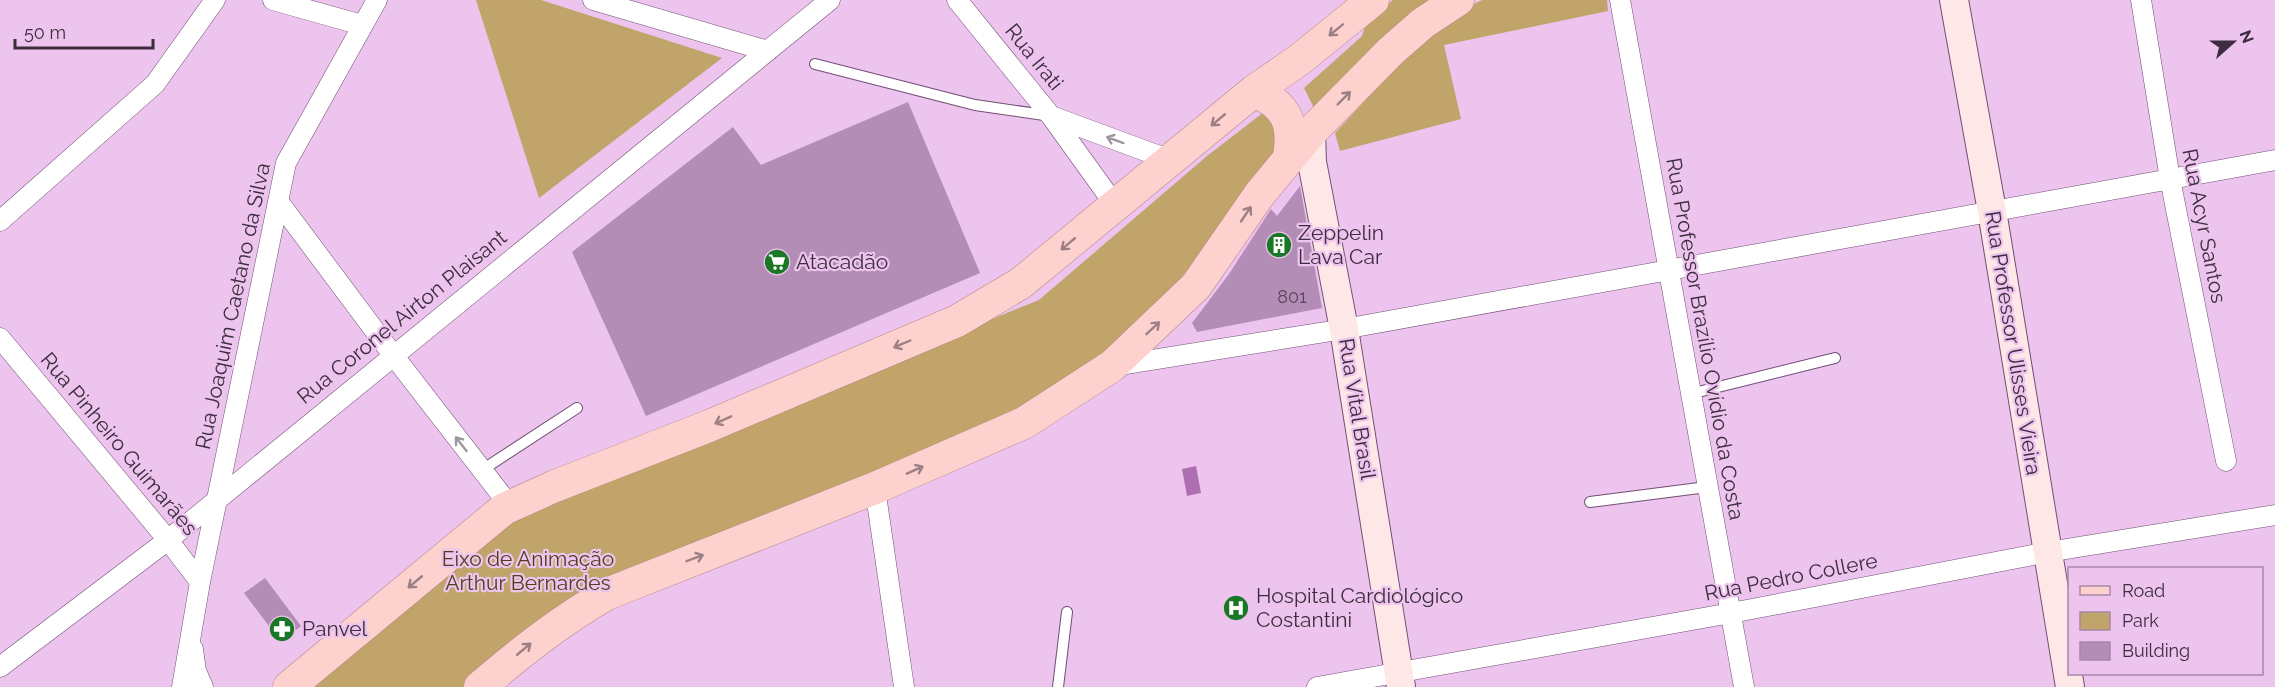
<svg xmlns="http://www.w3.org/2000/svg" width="2275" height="687" viewBox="0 0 2275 687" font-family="Raleway,sans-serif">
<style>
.green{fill:#c1a469}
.water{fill:#ae6eb2}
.building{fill:#b38db5}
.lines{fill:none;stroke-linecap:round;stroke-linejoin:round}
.lane-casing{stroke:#724f74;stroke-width:12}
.street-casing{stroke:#724f74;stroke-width:21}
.secondary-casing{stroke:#724f74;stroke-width:30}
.primary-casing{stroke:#b88587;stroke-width:33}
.lane{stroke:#fff;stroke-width:10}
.street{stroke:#fff;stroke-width:20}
.secondary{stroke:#fee8e7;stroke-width:28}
.primary{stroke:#fdd2ce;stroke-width:32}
.oneway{stroke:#9d8086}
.oneway2{stroke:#9e969e}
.labels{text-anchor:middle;stroke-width:4.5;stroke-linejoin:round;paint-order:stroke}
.number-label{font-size:18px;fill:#5a455c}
.street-label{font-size:21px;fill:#3d2d3e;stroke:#ecc4ee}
.poi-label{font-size:21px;fill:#3d2d3e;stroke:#ecc4ee;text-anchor:start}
.park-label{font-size:21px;fill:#513f18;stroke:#ecc4ee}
</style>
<rect width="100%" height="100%" fill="#ecc4ee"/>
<path class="green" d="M476,0H541L722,58L539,198Z
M1393,0H1440L1316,112L1304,88L1362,36L1367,20Z
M1482,0H1607L1608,11L1444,45L1461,119L1340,151L1335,133L1409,53L1472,5Z
M1273,105L1287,143L1139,331L1051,392L856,488L588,593L468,687H307L503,522L551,496L1039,300L1207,156Z"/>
<path class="water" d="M1196,466L1201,493L1187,496L1182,469Z"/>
<path class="building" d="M908,102L980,273L646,416L572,252L733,127L761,165Z
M1300,186L1322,308L1197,332L1192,323L1229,274L1271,209L1277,216Z
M265,578L301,626L281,642L244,593Z"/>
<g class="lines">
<g class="lane-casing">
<path id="lane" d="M815,64L975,105L1051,116
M1690,394L1835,358
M482,470L577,408
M1590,502L1707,487
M1058,687L1067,612"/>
</g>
<g class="street-casing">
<path id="street" d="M273,0L362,25
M593,0L768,51
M957,0L1051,116L1115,205
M1620,0L1744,687
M2141,0L2170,179L2226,461
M1051,116L1170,160
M278,201L393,355L510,506
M0,221L155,84L215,0
M0,338L168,540L200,582
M1114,366L1344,329L2275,160
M875,488L904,687
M193,649L196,671L203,687
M0,667L168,540L830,0
M182,687L200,582L286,163L377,0
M1317,687L1731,613L2048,552L2275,515"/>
</g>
<g class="secondary-casing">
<path id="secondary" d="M1954,0L1992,211L2070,687
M1311,132L1312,162L1344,329L1401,687"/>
</g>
<g class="primary-casing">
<path id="primary" d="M1254,91C1285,104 1295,122 1289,156
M289,687L504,509L555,486L709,426L957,321L1021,283L1254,91L1299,60L1373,0
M480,687C521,652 560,621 607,594L875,488L1024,423L1112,366L1196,286L1259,195L1311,132L1391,51L1423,23L1458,0"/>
</g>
<use href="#lane" class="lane"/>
<use href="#street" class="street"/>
<use href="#secondary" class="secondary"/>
<use href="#primary" class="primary"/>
</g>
<defs><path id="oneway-shaft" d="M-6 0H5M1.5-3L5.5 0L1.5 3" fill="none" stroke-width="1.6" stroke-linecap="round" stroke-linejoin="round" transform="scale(1.5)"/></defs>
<g class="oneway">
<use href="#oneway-shaft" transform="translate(1336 30) rotate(141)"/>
<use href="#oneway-shaft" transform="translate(1344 98) rotate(-45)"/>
<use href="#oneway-shaft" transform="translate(1218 120) rotate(140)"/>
<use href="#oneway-shaft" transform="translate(1246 214) rotate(-56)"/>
<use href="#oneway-shaft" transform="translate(1068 244) rotate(140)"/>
<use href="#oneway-shaft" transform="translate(1153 328) rotate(-43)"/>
<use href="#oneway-shaft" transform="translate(902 344) rotate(157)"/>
<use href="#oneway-shaft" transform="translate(723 420) rotate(156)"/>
<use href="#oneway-shaft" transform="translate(915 470) rotate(-24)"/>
<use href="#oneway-shaft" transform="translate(695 558) rotate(-21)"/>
<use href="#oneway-shaft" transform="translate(415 582) rotate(140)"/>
<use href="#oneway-shaft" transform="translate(524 649) rotate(-40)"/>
</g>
<g class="oneway2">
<use href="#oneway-shaft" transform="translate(1115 140) rotate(-160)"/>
<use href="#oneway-shaft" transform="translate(461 444) rotate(-128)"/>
</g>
<defs>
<g id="building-disc" transform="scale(1.35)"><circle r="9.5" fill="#1a7726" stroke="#ecc4ee"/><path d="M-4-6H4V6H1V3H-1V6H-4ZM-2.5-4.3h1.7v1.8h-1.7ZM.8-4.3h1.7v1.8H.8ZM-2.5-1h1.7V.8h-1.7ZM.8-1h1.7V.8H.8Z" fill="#fff"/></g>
<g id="supermarket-disc" transform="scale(1.35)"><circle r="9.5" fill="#1a7726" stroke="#ecc4ee"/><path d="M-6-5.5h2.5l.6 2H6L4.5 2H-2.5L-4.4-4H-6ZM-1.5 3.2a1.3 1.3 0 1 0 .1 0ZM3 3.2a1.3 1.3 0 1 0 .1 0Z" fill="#fff"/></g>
<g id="hospital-disc" transform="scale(1.35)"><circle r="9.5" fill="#1a7726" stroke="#ecc4ee"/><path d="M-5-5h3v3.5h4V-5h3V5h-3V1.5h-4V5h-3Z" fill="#fff"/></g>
<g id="pharmacy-disc" transform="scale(1.35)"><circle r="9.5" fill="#1a7726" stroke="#ecc4ee"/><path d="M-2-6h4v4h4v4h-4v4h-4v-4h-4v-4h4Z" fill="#fff"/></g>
</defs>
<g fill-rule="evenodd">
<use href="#building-disc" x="1279" y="245"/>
<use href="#supermarket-disc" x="777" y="262"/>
<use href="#hospital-disc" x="1236" y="608"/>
<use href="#pharmacy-disc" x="282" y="629"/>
</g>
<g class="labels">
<g class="number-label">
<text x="1292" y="303">801</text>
</g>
<g class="street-label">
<text transform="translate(1034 57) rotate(51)" y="7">Rua Irati</text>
<text transform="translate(2204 226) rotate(79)" y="7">Rua Acyr Santos</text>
<text transform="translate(233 306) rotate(-78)" y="7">Rua Joaquim Caetano da Silva</text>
<text transform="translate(402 317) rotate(-39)" y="7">Rua Coronel Airton Plaisant</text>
<text transform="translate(1705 339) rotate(80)" y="7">Rua Professor Brazílio Ovídio da Costa</text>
<text transform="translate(2013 343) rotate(81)" y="7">Rua Professor Ulisses Vieira</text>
<text transform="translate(1357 409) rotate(81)" y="7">Rua Vital Brasil</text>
<text transform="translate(119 444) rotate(50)" y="7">Rua Pinheiro Guimarães</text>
<text transform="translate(1791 577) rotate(-11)" y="7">Rua Pedro Collere</text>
</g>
<g class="poi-label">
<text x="1298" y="240">Zeppelin<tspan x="1298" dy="24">Lava Car</tspan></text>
<text x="796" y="269">Atacadão</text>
<text x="1256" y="603">Hospital Cardiológico<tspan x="1256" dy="24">Costantini</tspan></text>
<text x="302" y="636">Panvel</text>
</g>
<g class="park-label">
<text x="528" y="566">Eixo de Animação<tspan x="528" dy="24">Arthur Bernardes</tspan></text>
</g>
</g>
<rect x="2068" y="567" width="195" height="108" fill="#ecc4ee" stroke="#a688a8" stroke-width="1.5"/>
<rect x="2080" y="586" width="30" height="9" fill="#fdd2ce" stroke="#a688a8" stroke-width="1.5"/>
<text x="2122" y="597" font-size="18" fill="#3d2d3e">Road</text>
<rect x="2080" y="612" width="30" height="18" fill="#c1a469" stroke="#a688a8" stroke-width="1.5"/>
<text x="2122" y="627" font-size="18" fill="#3d2d3e">Park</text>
<rect x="2080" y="642" width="30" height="18" fill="#b38db5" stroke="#a688a8" stroke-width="1.5"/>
<text x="2122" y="657" font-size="18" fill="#3d2d3e">Building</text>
<g transform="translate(2233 42) rotate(69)" stroke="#ecc4ee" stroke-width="4.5" paint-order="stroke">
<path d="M0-4.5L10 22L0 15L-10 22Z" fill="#3d2d3e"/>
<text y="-9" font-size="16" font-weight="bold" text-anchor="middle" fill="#3d2d3e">N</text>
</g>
<path d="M15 39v9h138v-9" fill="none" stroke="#3d2d3e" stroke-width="3"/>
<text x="24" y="39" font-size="18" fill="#3d2d3e" stroke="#ecc4ee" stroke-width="4.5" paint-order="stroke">50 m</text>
</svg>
